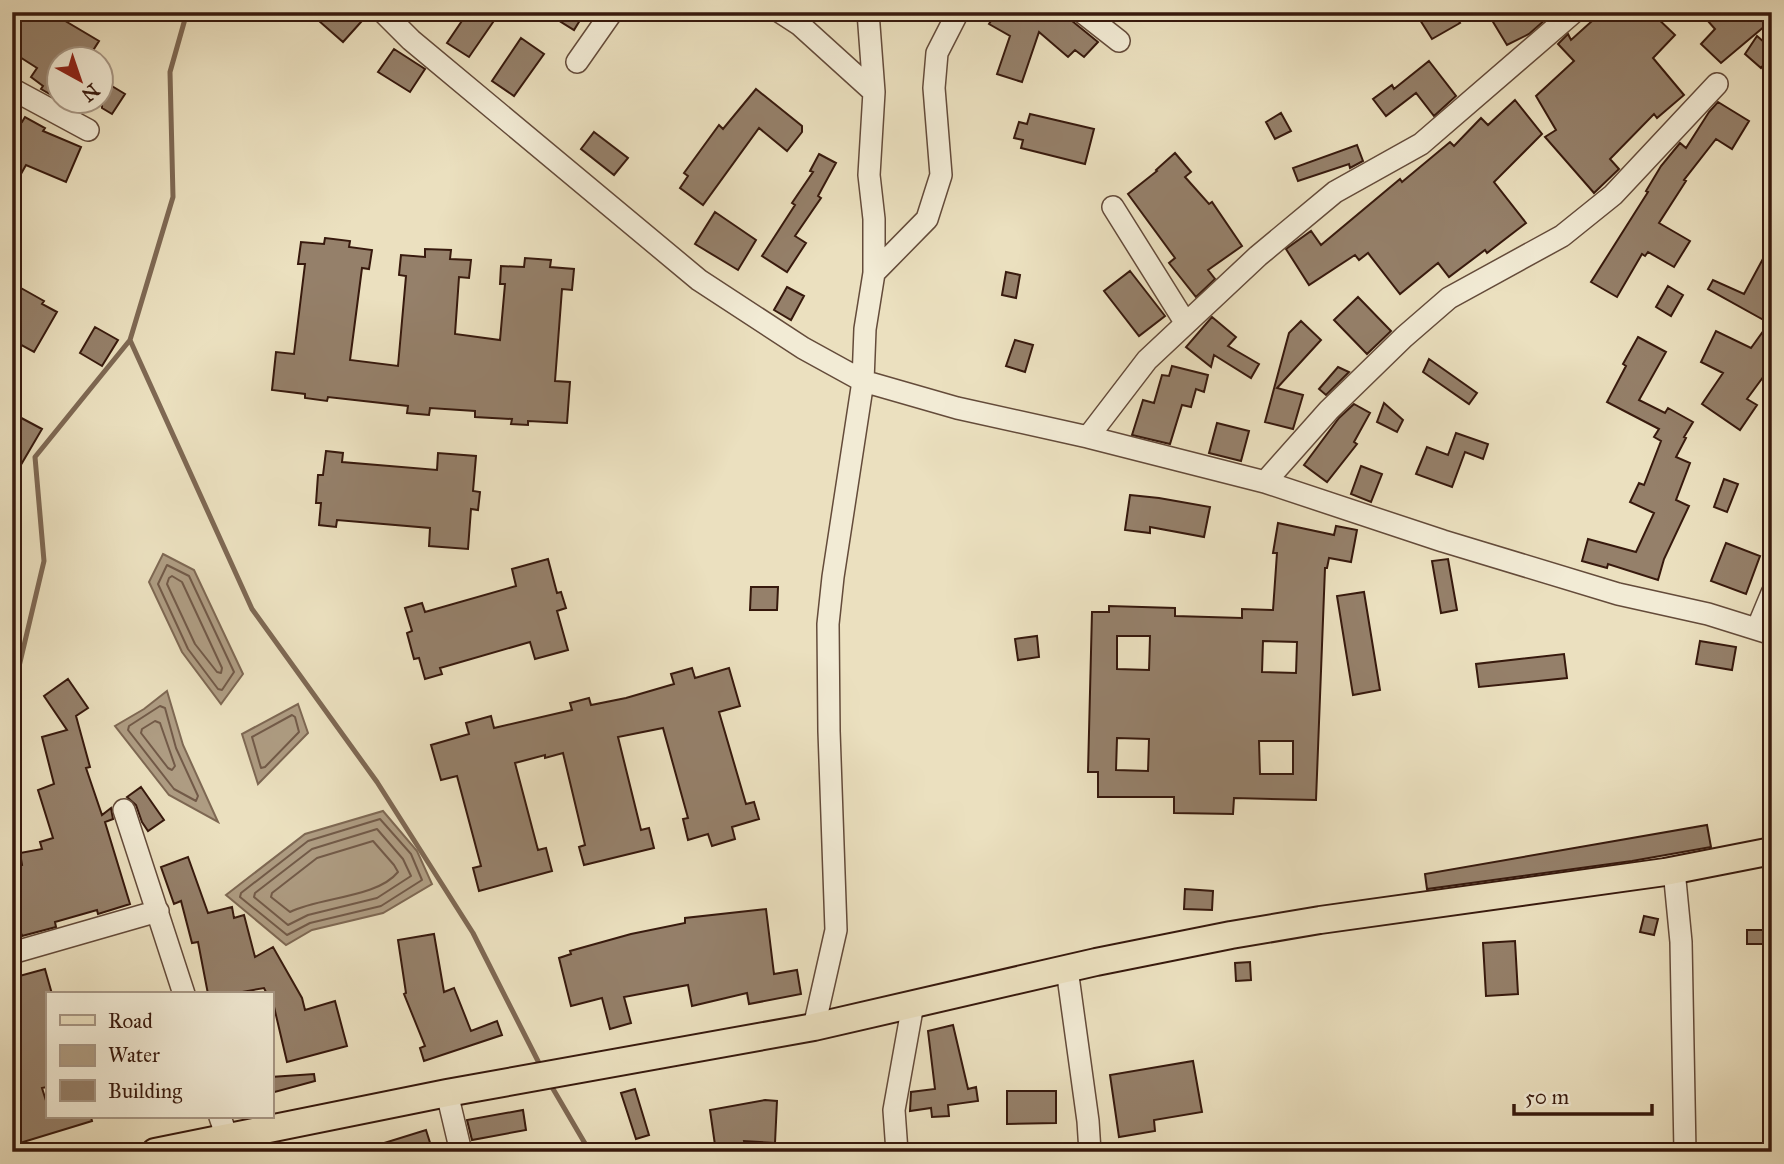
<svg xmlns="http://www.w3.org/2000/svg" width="1784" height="1164" viewBox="0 0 1784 1164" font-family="'IM FELL Great Primer',serif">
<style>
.water{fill:#ae9c82;stroke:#7e6853;stroke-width:2}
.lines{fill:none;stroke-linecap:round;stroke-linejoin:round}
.shore{stroke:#725a48;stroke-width:2}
.stream{stroke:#7e6853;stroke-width:5}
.building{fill:#95806a;stroke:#37190d;stroke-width:2;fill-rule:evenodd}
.minor-casing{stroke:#644b3a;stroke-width:24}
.major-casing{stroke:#37190d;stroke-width:30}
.minor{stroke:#f2ebd5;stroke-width:21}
.major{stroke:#ebe0bf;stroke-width:26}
</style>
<rect width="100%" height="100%" fill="#ebe0bf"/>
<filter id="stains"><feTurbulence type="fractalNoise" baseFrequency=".00286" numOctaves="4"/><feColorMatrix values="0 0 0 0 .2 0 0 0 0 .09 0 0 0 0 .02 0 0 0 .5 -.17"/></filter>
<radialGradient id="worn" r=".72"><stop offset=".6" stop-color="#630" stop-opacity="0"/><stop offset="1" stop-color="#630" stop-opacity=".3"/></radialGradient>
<path class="water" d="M163,554L194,570L243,674L221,704L182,652L149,582Z
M167,691L183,745L218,822L169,795L115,726L144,709Z
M298,704L308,733L258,784L242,734Z
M383,811L417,851L432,884L383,913L312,930L286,945L226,895L305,834Z"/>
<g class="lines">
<path class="shore" d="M167,565L189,576L234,672L222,690L218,689L188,649L158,584Z
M172,576L182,582L222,668L221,673L217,672L195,644L167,584L169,578Z
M160,706L165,708L176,748L198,796L196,801L174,789L128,730L129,726Z
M292,715L295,717L299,732L265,767L261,768L252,737Z
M155,721L160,723L175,766L172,770L168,768L141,733L142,729Z
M380,819L411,854L422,880L381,906L310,923L287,935L240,897L241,893L308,841Z
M377,829L403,859L411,876L377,898L308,915L288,925L254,897L255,893L312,849Z
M373,841L394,865L398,872C377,898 320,897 290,912L271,897L272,893L317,858Z"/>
<path class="stream" d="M130,340L252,609L377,782L473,933L541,1067
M12,679L17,675L44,561L35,457L130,340L173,197L170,72L187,12
M549,1082L590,1152"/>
</g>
<path class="building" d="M24,12H50L99,41L87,60H60V100L41,89L43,86L31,77L37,68L12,52V30Z
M327,12H351L361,22L343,42L319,21Z
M468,12H500L469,57L447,43Z
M545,12H585L574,30Z
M997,12H1061L1098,42L1084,57L1075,50L1068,57L1039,32L1022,82L997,74L1010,36L989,24Z
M1415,12H1453L1460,23L1432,39Z
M1487,12H1554L1529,34L1507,45Z
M1602,12H1651L1675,35L1653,58L1684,95L1657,118L1654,114L1610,159L1619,169L1594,193L1545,137L1556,130L1536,96L1574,61L1558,44L1568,34L1571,40Z
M1700,12H1772V20L1721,63L1701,44L1715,29Z
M1757,36L1772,49V55L1761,68L1745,54Z
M521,38L544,54L514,96L492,81Z
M394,49L425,69L410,92L378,72Z
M1429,61L1456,96L1434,116L1416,93L1386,116L1373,99L1392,85L1394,89Z
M102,80L125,94L112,114L102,108Z
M756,89L802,126V132L787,151L759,128L703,205L680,188L688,176L684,173L719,125L723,129Z
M1515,100L1542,134L1494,182L1526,223L1487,253L1485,250L1449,277L1438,263L1400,294L1368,253L1359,260L1355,255L1309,285L1286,249L1311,231L1321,245L1400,179L1402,182L1450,142L1454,146L1481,118L1488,125Z
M1718,102L1749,121L1732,149L1716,139L1684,180L1686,181L1659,223L1690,241L1674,267L1648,252L1645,256L1642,254L1617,297L1591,282L1648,192L1646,191L1661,166L1680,143L1686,148L1709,112Z
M1281,113L1291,131L1275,139L1266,122Z
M1030,114L1094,129L1085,164L1021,148L1023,140L1014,138L1019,122L1027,124Z
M12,117L22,122L25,117L45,128L43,131L81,147L66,182L26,165L12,190Z
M594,132L628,158L614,175L581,149Z
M1357,145L1363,161L1350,168L1349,164L1298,181L1293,168Z
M1175,153L1191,172L1185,177L1209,204L1212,202L1242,246L1208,270L1215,279L1196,297L1169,263L1175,258L1128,194L1157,171L1156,170Z
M819,154L836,163L818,196L821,198L795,236L806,243L787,272L762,256L795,205L792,203L813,172L810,171Z
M715,212L756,240L738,270L695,244Z
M325,238L350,241L349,247L372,250L369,269L362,268L350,360L398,366L406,276L399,275L401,255L425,257V249L451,250L450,259L471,260L469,278L459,277L455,334L500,340L505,284H500L501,266L524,267L525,258L551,260L550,267L574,269L572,290L562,289L555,381L570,382L567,423L528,421V425L511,424L512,419L475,417V411L430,408L429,415L407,413L408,406L328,397L327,401L305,398V394L272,390L276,352L294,354L305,264H298L301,242L324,244Z
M1772,242V365L1747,399L1757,405L1740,430L1702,404L1723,373L1701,362L1716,331L1751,348L1769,323L1708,289L1713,280L1744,294Z
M1130,271L1165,316L1139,336L1104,291Z
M1006,272L1020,275L1016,298L1002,295Z
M12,283L44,301L42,304L57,312L34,352L12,340Z
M1668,286L1683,295L1671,316L1656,307Z
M787,287L804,296L791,320L774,310Z
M1358,297L1391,331L1367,354L1334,320Z
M1212,317L1236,337L1228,346L1259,364L1251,378L1214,355L1211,367L1186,347Z
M1301,321L1321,340L1277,388L1303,395L1293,429L1265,422L1289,333Z
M95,327L118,340L102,366L80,353Z
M1638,337L1666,352L1639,400L1665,413L1668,408L1693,422L1684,437L1686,438L1676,457L1690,463L1676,500L1689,506L1664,559L1658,580L1608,564L1607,568L1582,561L1588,539L1636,552L1654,513L1630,502L1639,483L1644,485L1661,441L1654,437L1659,429L1607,402L1626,366L1623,364Z
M1015,340L1033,345L1025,372L1006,366Z
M1429,359L1477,393L1469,404L1423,372Z
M1172,366L1208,375L1204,392L1196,389L1191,407L1182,405L1170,444L1132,435L1143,400L1154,403L1162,375L1169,376Z
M1338,367L1349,372L1326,395L1319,389Z
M1384,403L1403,420L1397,432L1377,422Z
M1354,404L1370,413L1354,442L1357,444L1327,482L1304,465L1339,418Z
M12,413L42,429L12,480Z
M1217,423L1249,431L1241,461L1209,453Z
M1456,433L1488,444L1483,459L1465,452L1452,487L1416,474L1427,447L1448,455Z
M326,451L343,453L342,462L437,470L438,453L476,456L473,491L480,492L478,510L471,509L468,549L429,546L430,528L337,520L336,527L319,525L321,503H316L318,475H323Z
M1361,466L1382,474L1371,502L1351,494Z
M1724,479L1738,484L1727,512L1714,507Z
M1130,495L1159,498L1210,507L1204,537L1150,527V533L1125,530Z
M1278,523L1334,535L1336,526L1357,530L1351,562L1329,558L1327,568H1325L1316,800L1234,798L1233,814L1174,813V797H1098V772H1088L1092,612H1109V606L1175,608V616L1242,618V609L1273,610L1277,553H1273ZM1117,636H1150L1149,670L1117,669ZM1263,641L1297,642L1296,673L1262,672ZM1117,738L1149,739L1148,771L1116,770ZM1259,741H1293V774H1260Z
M1726,543L1760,556L1746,594L1711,581Z
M548,559L557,593L561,592L566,608L557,611L568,650L535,659L530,642L440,668L442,674L425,679L419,658L414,659L407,633L412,631L405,608L422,603L425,612L516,586L512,569Z
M1448,559L1457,610L1441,613L1432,561Z
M751,587H778L777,610H750Z
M1364,592L1380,690L1353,695L1337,596Z
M1037,636L1039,657L1018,660L1015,639Z
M1700,641L1736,647L1732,670L1696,664Z
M1564,654L1567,678L1479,687L1476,664Z
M692,668L695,678L729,668L740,706L719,712L746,804L754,802L759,819L732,827L735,839L712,846L708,834L688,840L683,819L688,818L663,728L618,737L641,830L649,828L654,848L584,865L579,847L585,845L563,753L545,758V755L515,763L538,850L546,848L552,871L479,891L473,868L481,866L457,776L441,780L431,745L469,734L466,723L491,716L494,728L572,710L570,703L589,698L591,705L626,698L674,684L671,674Z
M68,679L88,708L76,716L90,767L86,768L102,815L111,808L113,819L105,822L130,904L98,914L97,910L55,922L56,927L22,936L12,904V867L22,865L20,853L42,849L40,842L53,838L38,790L54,784L42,737L67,730L44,696Z
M141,787L164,820L148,831L142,822L136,805L127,797Z
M1707,825L1711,847L1632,861L1427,889L1425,874Z
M188,857L208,913L232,907L234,918L244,915L255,957L273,947L302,998L305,1010L335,1001L347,1046L287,1062L271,994H267L264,988L231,994H208L198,942L192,943L181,901L174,904L161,867Z
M1185,889L1213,891L1212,910L1184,909Z
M766,909L774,974L797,970L801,994L749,1004L747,993L692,1006L688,985L624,997L631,1023L610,1029L602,998L571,1006L559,958L571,954L570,951L631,934L685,923V918Z
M1644,916L1658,919L1654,935L1640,932Z
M1747,930H1766V944H1747Z
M434,934L444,992L454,988L471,1031L497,1021L502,1035L424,1061L420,1048L425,1046L404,994L406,993L398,940Z
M1515,941L1518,994L1486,996L1483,943Z
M1250,962L1251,980L1236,981L1235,963Z
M45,969L52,994H47V1087L42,1088L47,1104V1117H91L92,1121L20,1143L12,1118V978Z
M953,1025L968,1089L976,1087L978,1101L948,1105L949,1116L932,1117L931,1108L910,1111L911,1092L935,1089L928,1031Z
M1193,1061L1202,1112L1154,1120L1155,1131L1119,1137L1110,1075Z
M314,1074L315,1081L271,1093V1077Z
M635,1089L649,1135L636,1139L621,1093Z
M1007,1091H1056V1123L1007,1124Z
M765,1100L777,1101L775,1143L744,1141L746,1152H716L710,1110Z
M523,1110L526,1130L472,1140L467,1120Z
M426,1130L432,1149L422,1152H368V1148Z"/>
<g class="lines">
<g class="minor-casing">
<path id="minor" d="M383,12L411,40L699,280L803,348L863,381L957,408L1088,437L1265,482L1443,541L1618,594L1708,614L1772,634
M780,12L800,25L874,92
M1082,12L1119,41
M577,62L612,12
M12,89L88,130
M1113,207L1185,322
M874,273L927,219L941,175L934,88L937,53L958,12
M1088,437L1147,360L1258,256L1335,192L1421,144L1574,12
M1265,482L1329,410L1404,337L1449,298L1562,236L1613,195L1717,84
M1757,629L1772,593
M124,810L184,994
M1674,870L1681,942L1685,1152
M12,953L158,911
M1067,969L1088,1121L1090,1152
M814,1027L836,930L829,731L828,624L833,577L863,381L865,329L874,273V219L869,175L874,92L868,12
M447,1093L461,1152
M220,1117L227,1137
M897,1152L894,1110L913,1004"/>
</g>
<g class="major-casing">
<path id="major" d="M155,1152L447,1093L814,1027L1096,962L1231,935L1320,920L1665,872L1772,851"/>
</g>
<use href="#minor" class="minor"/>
<use href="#major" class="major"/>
</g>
<rect width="1784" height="1164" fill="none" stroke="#ebe0bf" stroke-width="42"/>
<rect x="14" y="14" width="1756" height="1136" fill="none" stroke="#37190d" stroke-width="3.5"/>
<rect x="21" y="21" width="1742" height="1122" fill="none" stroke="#37190d" stroke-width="2"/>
<rect x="46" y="992" width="228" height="126" fill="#f2ebd5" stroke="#a79785" stroke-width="2"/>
<rect x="60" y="1015" width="35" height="10" fill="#ebe0bf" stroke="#a79785" stroke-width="2"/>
<text x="108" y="1028" font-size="21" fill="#37190d">Road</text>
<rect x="60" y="1045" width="35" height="21" fill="#ae9c82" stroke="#a79785" stroke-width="2"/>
<text x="108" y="1062" font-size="21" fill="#37190d">Water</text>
<rect x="60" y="1080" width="35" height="21" fill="#95806a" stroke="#a79785" stroke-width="2"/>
<text x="108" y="1098" font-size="21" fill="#37190d">Building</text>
<g transform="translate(80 80) rotate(140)"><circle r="33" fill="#f2ebd5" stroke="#a79785" stroke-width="2"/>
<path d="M0-5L12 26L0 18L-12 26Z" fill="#8f2418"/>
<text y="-10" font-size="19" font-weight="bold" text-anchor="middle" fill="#37190d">N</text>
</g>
<path d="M1514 1104v10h138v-10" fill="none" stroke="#37190d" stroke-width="3.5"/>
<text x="1525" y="1104" font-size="21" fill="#37190d" stroke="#f2ebd5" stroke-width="5" paint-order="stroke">50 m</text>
<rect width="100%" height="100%" filter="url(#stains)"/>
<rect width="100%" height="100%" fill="url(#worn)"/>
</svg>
